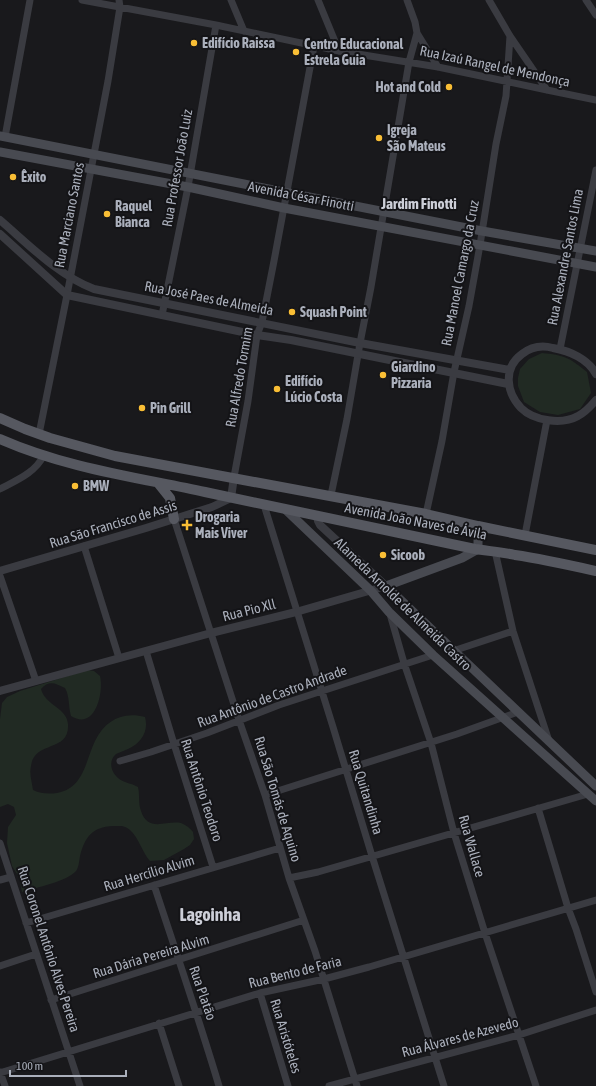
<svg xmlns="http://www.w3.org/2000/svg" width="596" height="1086" viewBox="0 0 596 1086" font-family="'Asap Condensed',sans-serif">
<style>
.green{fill:#212a23}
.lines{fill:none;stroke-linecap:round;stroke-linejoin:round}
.minor{stroke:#3a3b41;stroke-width:7}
.tertiary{stroke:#3a3b41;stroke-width:8}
.secondary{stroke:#484a51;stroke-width:9}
.primary{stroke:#565860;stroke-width:10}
.poi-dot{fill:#f9be35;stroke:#141417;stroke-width:1.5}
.labels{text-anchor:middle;stroke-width:4;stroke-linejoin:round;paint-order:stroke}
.poi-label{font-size:14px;font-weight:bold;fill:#abb0bc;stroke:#141417;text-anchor:start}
.street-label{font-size:14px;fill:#abb0bc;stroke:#141417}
.neighbourhood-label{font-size:15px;font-weight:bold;fill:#cdcfd8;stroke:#141417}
.district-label{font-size:18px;font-weight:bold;fill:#cdcfd8;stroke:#141417}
</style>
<rect width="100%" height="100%" fill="#19191c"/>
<path class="green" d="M542,353C564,355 570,358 587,372L591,393L580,409L558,415L540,412L524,402L518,386V378L520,369L529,359Z
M87,670L94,671L100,676C104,693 95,731 71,716C68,705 70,697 65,688C55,683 49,680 41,689C45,705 67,708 68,724C70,753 34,740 31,766C29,774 32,782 33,790C41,794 49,794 57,793C84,788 85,762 95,741C105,720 123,711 145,717C149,732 141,743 128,749C124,751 120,752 116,754C108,761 111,772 118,778C124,783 131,783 138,787C140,795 138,803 141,811C148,833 166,820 181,823C186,825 190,828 193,832L194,839L190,845L184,849L164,860L150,861C142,852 139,838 130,830C125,825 119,826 113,826C92,827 85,837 80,856C79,861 79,867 76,871C68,881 35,888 22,892L19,877L12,866L7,843L8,827L16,815L14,807L8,804L0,807V719L2,703L7,697L20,691Z"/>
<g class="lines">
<path class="minor" d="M82,0L216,25L339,51L438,67L547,90L596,100
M231,0L244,31
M318,0L339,51
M407,0L415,22L417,33L438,67
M489,0L510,36L547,90
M586,0L596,15
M5,137L30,0
M162,315L188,187L216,25
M560,349L596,170
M39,434L67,295L108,81L120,7L119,0
M234,477L248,401L257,335L262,322L274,261L314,46
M0,489C17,480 35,473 44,455
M331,495L347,419L360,343L371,287L409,62L417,33
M264,505L333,727L372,856L444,1086
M426,514L442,441L454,372L469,306L480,245L496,144L506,96L510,36
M174,519L239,720L265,795L289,878L315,951L357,1086
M525,535L547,420
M84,546L119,658
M495,551L513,631L549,741
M0,576L36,681
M390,614L404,663L431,743L454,833L485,933L536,1086
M146,651L174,744L213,867
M453,651L513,631
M120,761L151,752L207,733L279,705L433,655
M265,795L457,734L518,712
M538,808L568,908L576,929L596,992
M0,843L80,1086
M289,878L318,872L588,794
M0,880L11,877
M154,885C176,952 199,1019 219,1086
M26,923L280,848
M0,966L36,954
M260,993L288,1086
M51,1000L304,920
M159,1023L179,1086
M0,1072L5,1086
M0,1073L260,993L324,979L369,967L596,900
M329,1086L519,1035L596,1010"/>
<path class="tertiary" d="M0,220C28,244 59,276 94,289L360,343L510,370
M0,234L67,295L257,335L291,340L508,384
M596,374C588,359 570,351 553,348C542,345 531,347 522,354C503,368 506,392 521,408C534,421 562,425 578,416C586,412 591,406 596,400
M0,571L146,528L212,507L231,498L234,477
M0,691L211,633L296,612L386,586L320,525L318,521L317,516"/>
<path class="secondary" d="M0,136L482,231L596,251
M0,152L188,187L284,208L596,267
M286,510L371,591L389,612L433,655L596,801
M478,526V549L462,558L386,586L596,786"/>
<path class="primary" d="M0,418L25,429L50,438L115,456L426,514L478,526L596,550
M0,439C66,468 135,477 205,492C295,511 385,530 475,549C488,551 502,552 515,555C542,559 569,565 596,571
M158,483L170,498L174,519"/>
</g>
<g class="poi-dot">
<circle cx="194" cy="43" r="4"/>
<circle cx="296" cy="52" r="4"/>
<circle cx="449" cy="87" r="4"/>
<circle cx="379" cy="138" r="4"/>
<circle cx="13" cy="177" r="4"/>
<circle cx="107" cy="214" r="4"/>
<circle cx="292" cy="312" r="4"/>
<circle cx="383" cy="375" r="4"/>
<circle cx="277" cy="389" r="4"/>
<circle cx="142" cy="408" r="4"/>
<circle cx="75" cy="486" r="4"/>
<path d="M185 519h4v4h4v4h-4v4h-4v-4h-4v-4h4z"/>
<circle cx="383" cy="555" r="4"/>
</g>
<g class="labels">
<g class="poi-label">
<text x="202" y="48">Edifício Raissa</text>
<text x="304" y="49">Centro Educacional<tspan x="304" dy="16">Estrela Guia</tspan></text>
<text x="441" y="92" text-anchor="end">Hot and Cold</text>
<text x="387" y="135">Igreja<tspan x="387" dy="16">São Mateus</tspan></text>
<text x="21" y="182">Êxito</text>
<text x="115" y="211">Raquel<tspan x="115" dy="16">Bianca</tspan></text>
<text x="300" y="317">Squash Point</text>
<text x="391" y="372">Giardino<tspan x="391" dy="16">Pizzaria</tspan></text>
<text x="285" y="386">Edifício<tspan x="285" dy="16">Lúcio Costa</tspan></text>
<text x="150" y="413">Pin Grill</text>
<text x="83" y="491">BMW</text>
<text x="195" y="522">Drogaria<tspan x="195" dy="16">Mais Viver</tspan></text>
<text x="391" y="560">Sicoob</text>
</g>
<g class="street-label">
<text transform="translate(495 66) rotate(12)" y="5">Rua Izaú Rangel de Mendonça</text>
<text transform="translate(177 168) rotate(-80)" y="5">Rua Professor João Luiz</text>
<text transform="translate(301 196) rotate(11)" y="5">Avenida César Finotti</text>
<text transform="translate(69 215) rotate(-79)" y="5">Rua Marciano Santos</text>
<text transform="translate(565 257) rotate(-79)" y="5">Rua Alexandre Santos Lima</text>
<text transform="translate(460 273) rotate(-79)" y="5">Rua Manoel Camargo da Cruz</text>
<text transform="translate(209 298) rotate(11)" y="5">Rua José Paes de Almeida</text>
<text transform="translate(239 377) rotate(-80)" y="5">Rua Alfredo Tormim</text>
<text transform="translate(416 521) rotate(11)" y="5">Avenida João Naves de Ávila</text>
<text transform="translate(113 524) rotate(-17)" y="5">Rua São Francisco de Assis</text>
<text transform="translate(403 604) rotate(44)" y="5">Alameda Arnolde de Almeida Castro</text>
<text transform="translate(249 610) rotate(-14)" y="5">Rua Pio Xll</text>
<text transform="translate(272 696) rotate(-20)" y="5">Rua Antônio de Castro Andrade</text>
<text transform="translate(202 790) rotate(72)" y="5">Rua Antônio Teodoro</text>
<text transform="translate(366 792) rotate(73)" y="5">Rua Quitandinha</text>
<text transform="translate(278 799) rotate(73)" y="5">Rua São Tomás de Aquino</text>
<text transform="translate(472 846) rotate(74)" y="5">Rua Wallace</text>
<text transform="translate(149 873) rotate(-17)" y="5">Rua Hercílio Alvim</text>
<text transform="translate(49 949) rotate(72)" y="5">Rua Coronel Antônio Alves Pereira</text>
<text transform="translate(151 956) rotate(-17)" y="5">Rua Dária Pereira Alvim</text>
<text transform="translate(295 972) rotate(-14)" y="5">Rua Bento de Faria</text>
<text transform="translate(203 993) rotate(71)" y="5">Rua Platão</text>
<text transform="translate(286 1036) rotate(73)" y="5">Rua Aristóteles</text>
<text transform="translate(460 1037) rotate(-15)" y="5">Rua Álvares de Azevedo</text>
</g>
<g class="neighbourhood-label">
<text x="419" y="209">Jardim Finotti</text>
</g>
<g class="district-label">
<text x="210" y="921">Lagoinha</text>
</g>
</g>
<path d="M10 1070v6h116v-6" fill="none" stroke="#abb0bc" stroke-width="2"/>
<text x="16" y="1070" font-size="12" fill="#abb0bc" stroke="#141417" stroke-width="3" paint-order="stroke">100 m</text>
</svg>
